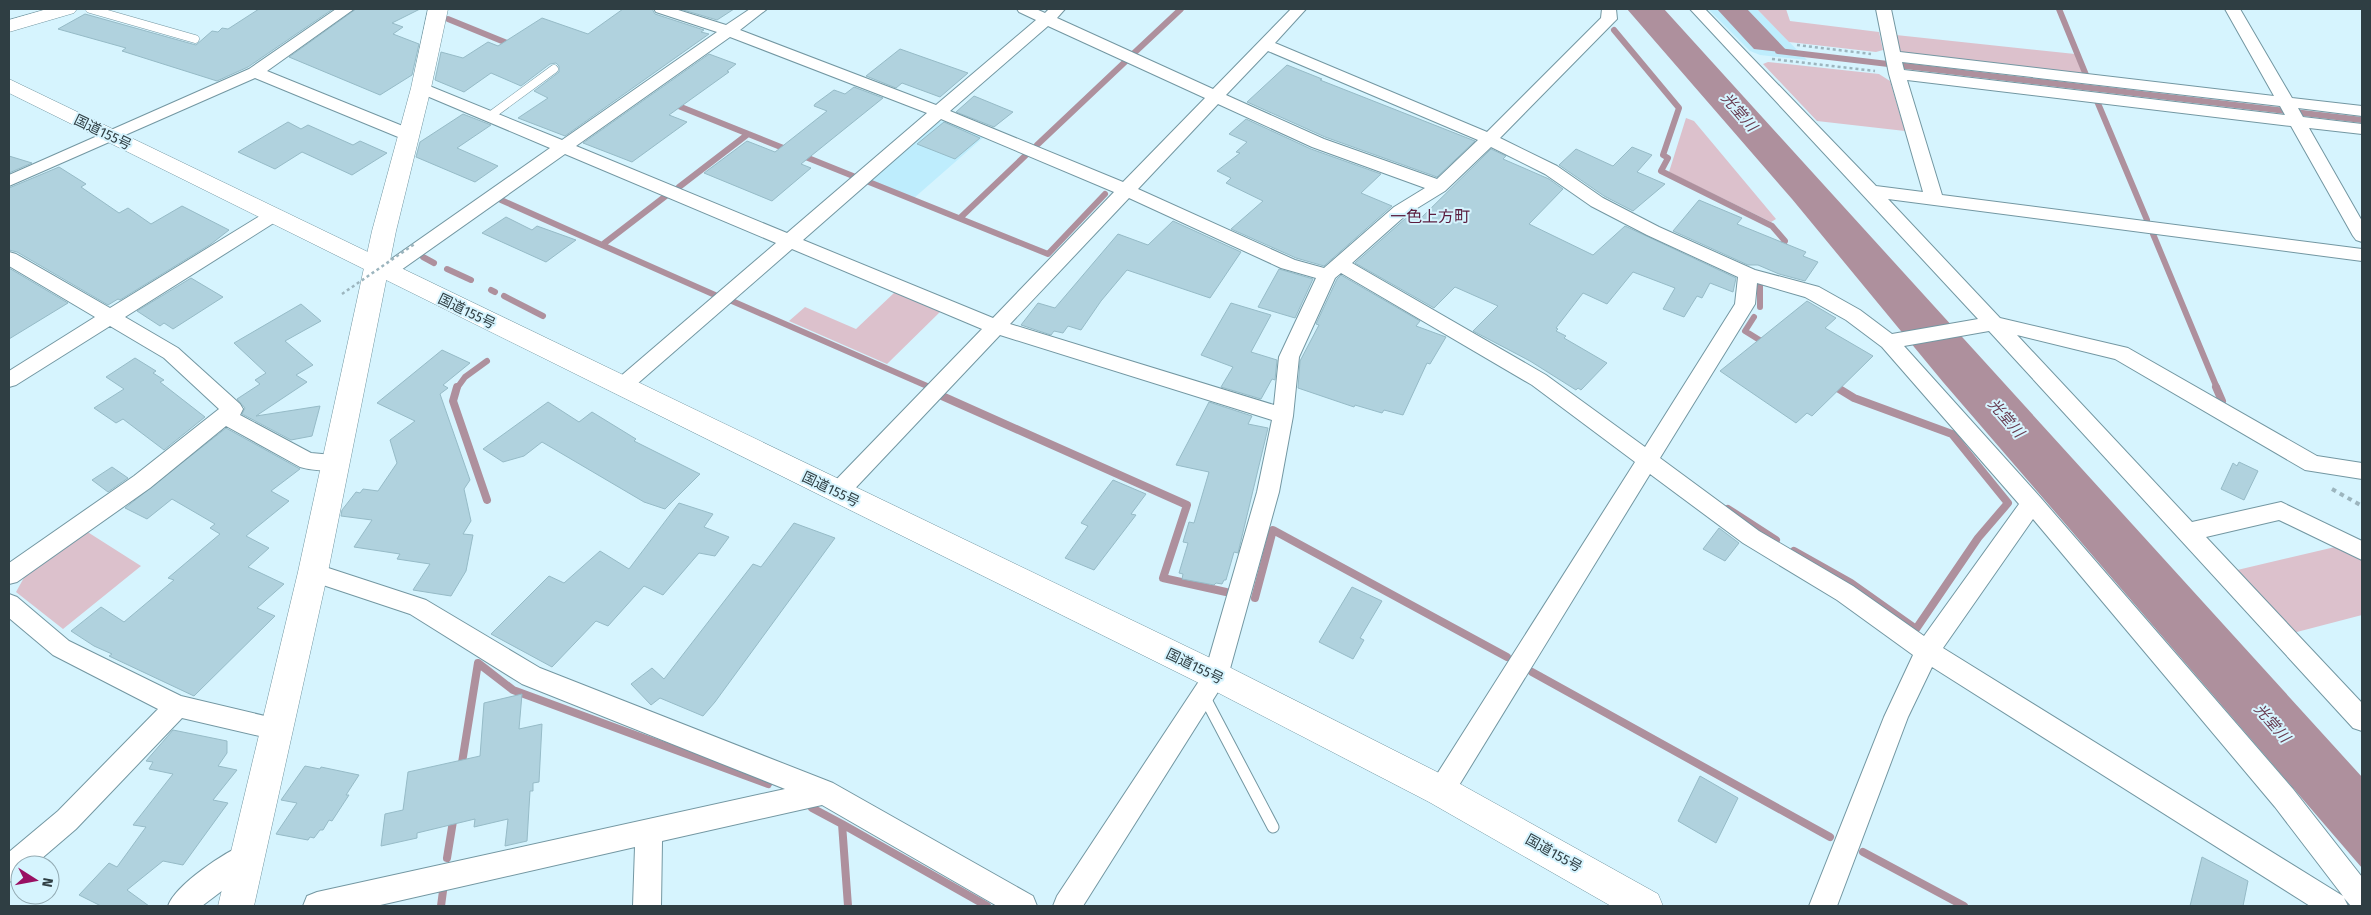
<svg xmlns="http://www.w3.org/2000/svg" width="2371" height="915" viewBox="0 0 2371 915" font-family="'Fira Sans','Noto Sans JP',sans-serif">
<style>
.built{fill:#beedfd}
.green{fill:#dcc1cc}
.water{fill:#ae909d}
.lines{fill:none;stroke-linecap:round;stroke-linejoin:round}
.stream-far1{stroke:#ae909d;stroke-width:6}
.stream{stroke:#ae909d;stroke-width:8}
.building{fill:#b0d2de;stroke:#96bbc7}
.lane-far1-casing{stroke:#7397a2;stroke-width:9}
.lane-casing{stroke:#7397a2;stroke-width:13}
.street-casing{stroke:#7397a2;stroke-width:2}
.secondary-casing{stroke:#7397a2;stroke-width:1}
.primary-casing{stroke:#7397a2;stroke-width:1}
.highway-casing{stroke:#7397a2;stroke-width:1}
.path-far1{stroke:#9cb5be;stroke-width:2.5;stroke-dasharray:3 3;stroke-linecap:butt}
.path{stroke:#9cb5be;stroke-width:4;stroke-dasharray:4.5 4.5;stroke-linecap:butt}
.lane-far1{stroke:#fff;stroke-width:8}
.lane{stroke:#fff;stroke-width:11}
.street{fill:#fff;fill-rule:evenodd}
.secondary{fill:#fff;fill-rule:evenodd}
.primary{fill:#fff;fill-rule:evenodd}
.highway{fill:#fff;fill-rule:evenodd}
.path-bridge{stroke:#9cb5be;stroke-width:2.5;stroke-dasharray:3 3;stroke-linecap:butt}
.labels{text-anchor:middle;stroke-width:4;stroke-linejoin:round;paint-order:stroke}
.street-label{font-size:14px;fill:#2f3e43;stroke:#d6f4fe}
.water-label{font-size:15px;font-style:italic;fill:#673a4f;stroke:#d6f4fe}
.quarter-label{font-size:16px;fill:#5b1c3d;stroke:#d6f4fe}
</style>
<rect width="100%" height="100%" fill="#d6f4fe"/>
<path class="built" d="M1708,9H1757L1807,60L1760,55L1750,51Z
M951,120L986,135L914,198L871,180L936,122Z"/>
<path class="green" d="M1757,9H1786L1790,21L1879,32L1883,50L1876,52L1789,42Z
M1896,35L2075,54L2084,76L1909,57L1900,51Z
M1768,62L1879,74L1890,81L1905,131L1817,121L1763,64Z
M1686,118L1694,121L1776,219L1771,222L1669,172Z
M895,292L941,311L887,364L789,321L805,307L856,329Z
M86,531L141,566L63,629L16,592L26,574Z
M2335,547L2362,560V615L2293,633L2233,571Z"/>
<path class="water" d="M1627,9H1664L2362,777V868L1943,382L1792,199Z
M1717,9H1747L1789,53L1754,49Z"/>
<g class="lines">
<path class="stream-far1" d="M2059,9L2086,75
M448,19L512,45
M1614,30L1679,108L1663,155L1668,158L1661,171L1772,226L1785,241L1779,252
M1778,51L2362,120
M1133,54L1181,9
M2097,101L2147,220
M671,103L853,176
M1037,145L1127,60
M869,182L1048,254L1105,194
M679,187L748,134
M501,200L602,245L667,195
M960,218L1027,154
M2153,234L2217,388
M602,245L715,295
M423,257L434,263
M447,269L471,280
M1760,284V307
M491,290L495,292
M504,296L543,316
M732,301L927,386
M1754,317L1745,331L1766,344
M1831,384L1838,388
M457,388L465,377L487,361"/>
<path class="stream" d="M457,387L453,401L487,500
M2216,387L2222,401
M942,396L1187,505L1163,578L1226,592
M1728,509L1776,540
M1794,551L1851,583L1916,629L1978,538L2008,503L1952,434L1854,398L1836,387
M1255,598L1273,530L1507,657
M1532,672L1830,837
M461,769L478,663L513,690L768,784
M812,808L842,824L848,906
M842,824L987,906
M1863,852L1964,906
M447,858L454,815
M441,906L443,891"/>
</g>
<path class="building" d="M259,9H333L248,67L217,81L122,51L126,48L58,29L85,14L196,45L212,31L218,32L222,28L228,29Z
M356,9H420L392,23L403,27L393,34L419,44L412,75L380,95L289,57Z
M623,9H652L655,14L704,30L701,32L709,34L565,136L518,118L548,98L534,91L559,72V66L556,63L550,64L521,86L491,73L464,92L435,80L441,52L463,58L488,42L498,46L542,18L588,34Z
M680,9H734L717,20Z
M900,49L968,73L940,97L902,83L896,88L866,76Z
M709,54L736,64L727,71L729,72L669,115L687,122L632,162L583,143Z
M1287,65L1322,79L1320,80L1475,141L1437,177L1325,137L1247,102Z
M854,87L883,98L801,164L811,168L772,201L704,173L747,141L775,152L827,111L814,106L815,104L834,90L845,94Z
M974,96L1013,112L994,127L956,112Z
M463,114L491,125L457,148L498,166L475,182L416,157L420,142Z
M1246,119L1311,149L1381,174L1361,193L1392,206L1324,266L1296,258L1231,229L1263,201L1226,183L1231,178L1217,171L1240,153L1236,152L1247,142L1229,134Z
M288,122L301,129L308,125L353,145L360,141L387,153L352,175L302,152L275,169L238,152Z
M944,122L980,138L955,159L917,144Z
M1632,147L1652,155L1637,172L1665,184L1633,211L1604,196L1559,165L1576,149L1613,166Z
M1491,149L1506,156L1503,159L1549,179L1563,189L1529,224L1593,255L1625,226L1736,278L1733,292L1710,283L1702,298L1697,296L1684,317L1663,309L1675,288L1633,272L1607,304L1583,293L1556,328L1558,329L1556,331L1566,336L1564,338L1607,363L1581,390L1578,388L1576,390L1530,361L1473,331L1498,306L1455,287L1434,308L1355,263L1407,217L1410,214L1420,219Z
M9,156L32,163L9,173Z
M59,167L86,184L81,187L119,213L128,208L151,224L182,206L229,230L211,244L120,300L118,299L108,305L17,252L9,250V188Z
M1699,200L1742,218L1737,224L1806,252L1803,256L1818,262L1805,281L1779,274L1758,265H1748L1673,231Z
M506,217L532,230L537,226L576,240L546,262L482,233Z
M1173,221L1241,252L1210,298L1127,270L1101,301L1081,330L1068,326L1063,333L1054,331L1051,335L1021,325L1038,303L1055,308L1118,234L1148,245Z
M9,268L68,303L9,339Z
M1279,269L1313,279L1295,318L1258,307Z
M1341,275L1420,321L1416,326L1446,337L1430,364L1427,363L1403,415L1384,410L1382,413L1355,405L1354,407L1298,388L1300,361L1319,325L1316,324L1337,279Z
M191,278L223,297L173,329L164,323L160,326L137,311Z
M1807,301L1836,318L1825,328L1873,356L1812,416L1807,413L1796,423L1720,371Z
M1231,303L1271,315L1251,352L1277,360L1275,380L1272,379L1261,399L1221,387L1233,367L1201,355Z
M301,304L321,321L285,341L313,365L296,375L307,382L256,416L320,406L312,436L291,440L242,414L245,408L237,399L260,384L255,380L266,373L234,343Z
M442,350L470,363L443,385L448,388L440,394L470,480L464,489L471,521L463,534L473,535L466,571L451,596L413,590L430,564L397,559L400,554L354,547L372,520L341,516L342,510L356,492L360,493L363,489L378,491L397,463L390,440L415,421L377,403Z
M135,358L156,371L153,373L164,380L160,382L205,417L164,450L123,419L116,423L94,408L124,389L106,377Z
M548,402L579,422L592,412L636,439L634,441L700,474L665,509L644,502L542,442L524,456L503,462L483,449Z
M1209,402L1252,416L1248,424L1268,428L1238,553L1234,552L1226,580H1224L1222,584L1216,583L1214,585L1182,579L1183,574L1179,573L1188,543L1183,542L1189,522L1194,523L1209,472L1176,465Z
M226,428L300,469L271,491L289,501L246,536L269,548L248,567L284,584L257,608L275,616L194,696L109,656L112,654L94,646L71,631L101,607L124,622L174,580L168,578L220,534L210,528L215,524L172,499L147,519L125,508Z
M2239,462L2258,471L2244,500L2221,489L2233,463L2237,466Z
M112,467L128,478L108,492L92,480Z
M1113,480L1146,494L1131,514L1136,515L1094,570L1065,558L1088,526L1081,523Z
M679,503L713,514L704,527L729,537L715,556L699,553L663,595L644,586L608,626L596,621L552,667L491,634L549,576L564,583L600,551L629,569Z
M794,523L835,538L715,702L703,716L660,698L651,705L631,684L652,668L664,679L753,564L761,567Z
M1719,528L1739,543L1725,561L1703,549Z
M1352,587L1382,601L1360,638L1364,640L1353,659L1319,642Z
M522,694L519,729L542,724L539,782L533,783V791H530L527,841L505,846L508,819L474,827L475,819L417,833V838L381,846L385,814L403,810L408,772L480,756L484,703Z
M173,730L227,741V753L218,766L237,770L213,800L228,803L183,865L163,861L127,890L149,906H101L79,895L109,863L117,867L146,827L133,825L173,774L149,769L153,762L146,761Z
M305,766L320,769L321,767L359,775L346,795H349L332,821L329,820L323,830H320L314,838L310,837L308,840L276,834L297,803L281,800Z
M1700,776L1738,798L1716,843L1678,821Z
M2202,857L2248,881L2243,906H2190Z"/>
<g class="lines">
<g class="lane-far1-casing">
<path id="lane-far1" d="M90,9L195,39
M490,116L554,69"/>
</g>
<g class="lane-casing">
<path id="lane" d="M1204,696L1273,827"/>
</g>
<g class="street-casing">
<path id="street" d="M336,9H354L267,71L415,131L417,135L415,139H403L255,78L9,186V175L249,69Z
M654,9H675L726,25L750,9H767L740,30L936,105L1036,20L1019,12L1017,9H1036L1045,13L1049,9H1065L1057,18L1213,89L1291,9H1306L1275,43L1487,132L1601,18L1602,9H1616L1617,19L1614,22L1500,138L1557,166L1603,198L1659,227L1755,270L1819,287L1860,310L1892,334L1978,319L1690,9H1705L1876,186L1923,192L1889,74L1876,9H1891L1900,52L2274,96L2225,9H2240L2292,98L2362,106V116L2298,108L2303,117L2362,124V134L2309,128L2362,221V242L2356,240L2353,236L2291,126L1907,80L1942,195L2362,249V261L1888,199L2000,318L2128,348L2317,456L2362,463V479L2305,470L2115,359L2017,335L2192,522L2281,502L2362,541V560L2279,520L2206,537L2362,703V731L2353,728L1989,331L1904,346L2040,497L2293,789L2362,877V906H2351L2344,898L2348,906H2310L1932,667L1908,717L1837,906H1809L1884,717L1913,655L1837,600L1743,543L1650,474L1450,800L1441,803L1432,800L1428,791L1432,782L1635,462L1532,385L1341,273L1335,278L1299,357L1293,416L1279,492L1228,676L1083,906H1053L1057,896L1205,672L1257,492L1272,420L1000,335L846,498L838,501L830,498L827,492L830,486L982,329L792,249L629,391L622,393L615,391L612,386L615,381L776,243L565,154L394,275L387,277L380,275L378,271L380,267L550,148L415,91L413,88L415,85H427L562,140L717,32L656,12ZM1048,26L1205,98L1123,182L950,111ZM730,37L927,113L787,233L576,146ZM1268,51L1478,140L1437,179L1324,139L1226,95ZM1902,62L2280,106L2285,115L1904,70ZM1218,104L1312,147L1425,188L1394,207L1324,268L1295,260L1138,189ZM941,119L1114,192L993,318L803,240ZM1491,147L1545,174L1591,206L1647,235L1738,277L1735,304L1645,447L1546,375L1352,263L1406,215L1445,191ZM1129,198L1281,268L1316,278L1279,357L1274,405L1010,324ZM1757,283L1805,297L1846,320L1882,347L2019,504L1924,636L1853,586L1759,531L1660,458L1755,304ZM2033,519L2275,807L2343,896L1943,648Z
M274,209L280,211L283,215L280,219L125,317L178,348L240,404L243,409L240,415L311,453L344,456L347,462L344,468C331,472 313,471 300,467L226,426L150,488L17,582L9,584V563L134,476L219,409L164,358L110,326L16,385L9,387V371L95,317L9,266V252L16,254L110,308L268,211Z
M313,563L426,600L540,668L833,783L1033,896L1037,906H997L822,805L662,841L661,906H633L635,847L376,906H303L307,896L317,892L785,789L522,684L410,614L305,579L302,572L305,565Z
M9,594L17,597L69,641L181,696L286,721L290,729L286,737L277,740L182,718L76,829L34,865H20V877L9,882V852L58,811L158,709L53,655L9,618Z
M247,843L256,847L260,856L256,865L202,906H168C176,884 225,852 247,843Z"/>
</g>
<g class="secondary-casing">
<path id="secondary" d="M428,9H448L431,88L396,231L328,572L254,906H218L298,572L372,231L411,88Z"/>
</g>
<g class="primary-casing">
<path id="primary" d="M47,9H77L74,13L9,32V20Z"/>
</g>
<g class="highway-casing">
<path id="highway" d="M9,79L1227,666L1453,780L1658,894L1663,906H1611L1429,802L1205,686L9,93Z"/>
</g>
<path class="path-far1" d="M1797,45L1871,54
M1772,59L1875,71"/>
<path class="path" d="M2332,489L2362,506"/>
<use href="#lane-far1" class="lane-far1"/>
<use href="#lane" class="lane"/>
<use href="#street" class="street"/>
<use href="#secondary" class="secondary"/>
<use href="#primary" class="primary"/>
<use href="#highway" class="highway"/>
<path class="path-bridge" d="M342,294L416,243"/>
</g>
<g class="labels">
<g class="street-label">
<text transform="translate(103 132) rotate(26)" y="5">国道155号</text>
<text transform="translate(467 311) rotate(26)" y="5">国道155号</text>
<text transform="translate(831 489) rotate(26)" y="5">国道155号</text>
<text transform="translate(1195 666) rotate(26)" y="5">国道155号</text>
<text transform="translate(1554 853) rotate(29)" y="5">国道155号</text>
</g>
<g class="water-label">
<text transform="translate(1739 112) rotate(49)" y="5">光堂川</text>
<text transform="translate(2006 418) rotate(49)" y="5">光堂川</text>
<text transform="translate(2272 723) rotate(49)" y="5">光堂川</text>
</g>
<g class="quarter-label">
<text x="1430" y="222">一色上方町</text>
</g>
</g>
<rect width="2371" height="915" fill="none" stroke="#2f3e43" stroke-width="20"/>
<g transform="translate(35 880) rotate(101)"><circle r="24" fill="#d6f4fe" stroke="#93abb3"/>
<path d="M0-4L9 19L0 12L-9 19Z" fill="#991063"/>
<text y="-8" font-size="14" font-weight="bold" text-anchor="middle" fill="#2f3e43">N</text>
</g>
</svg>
